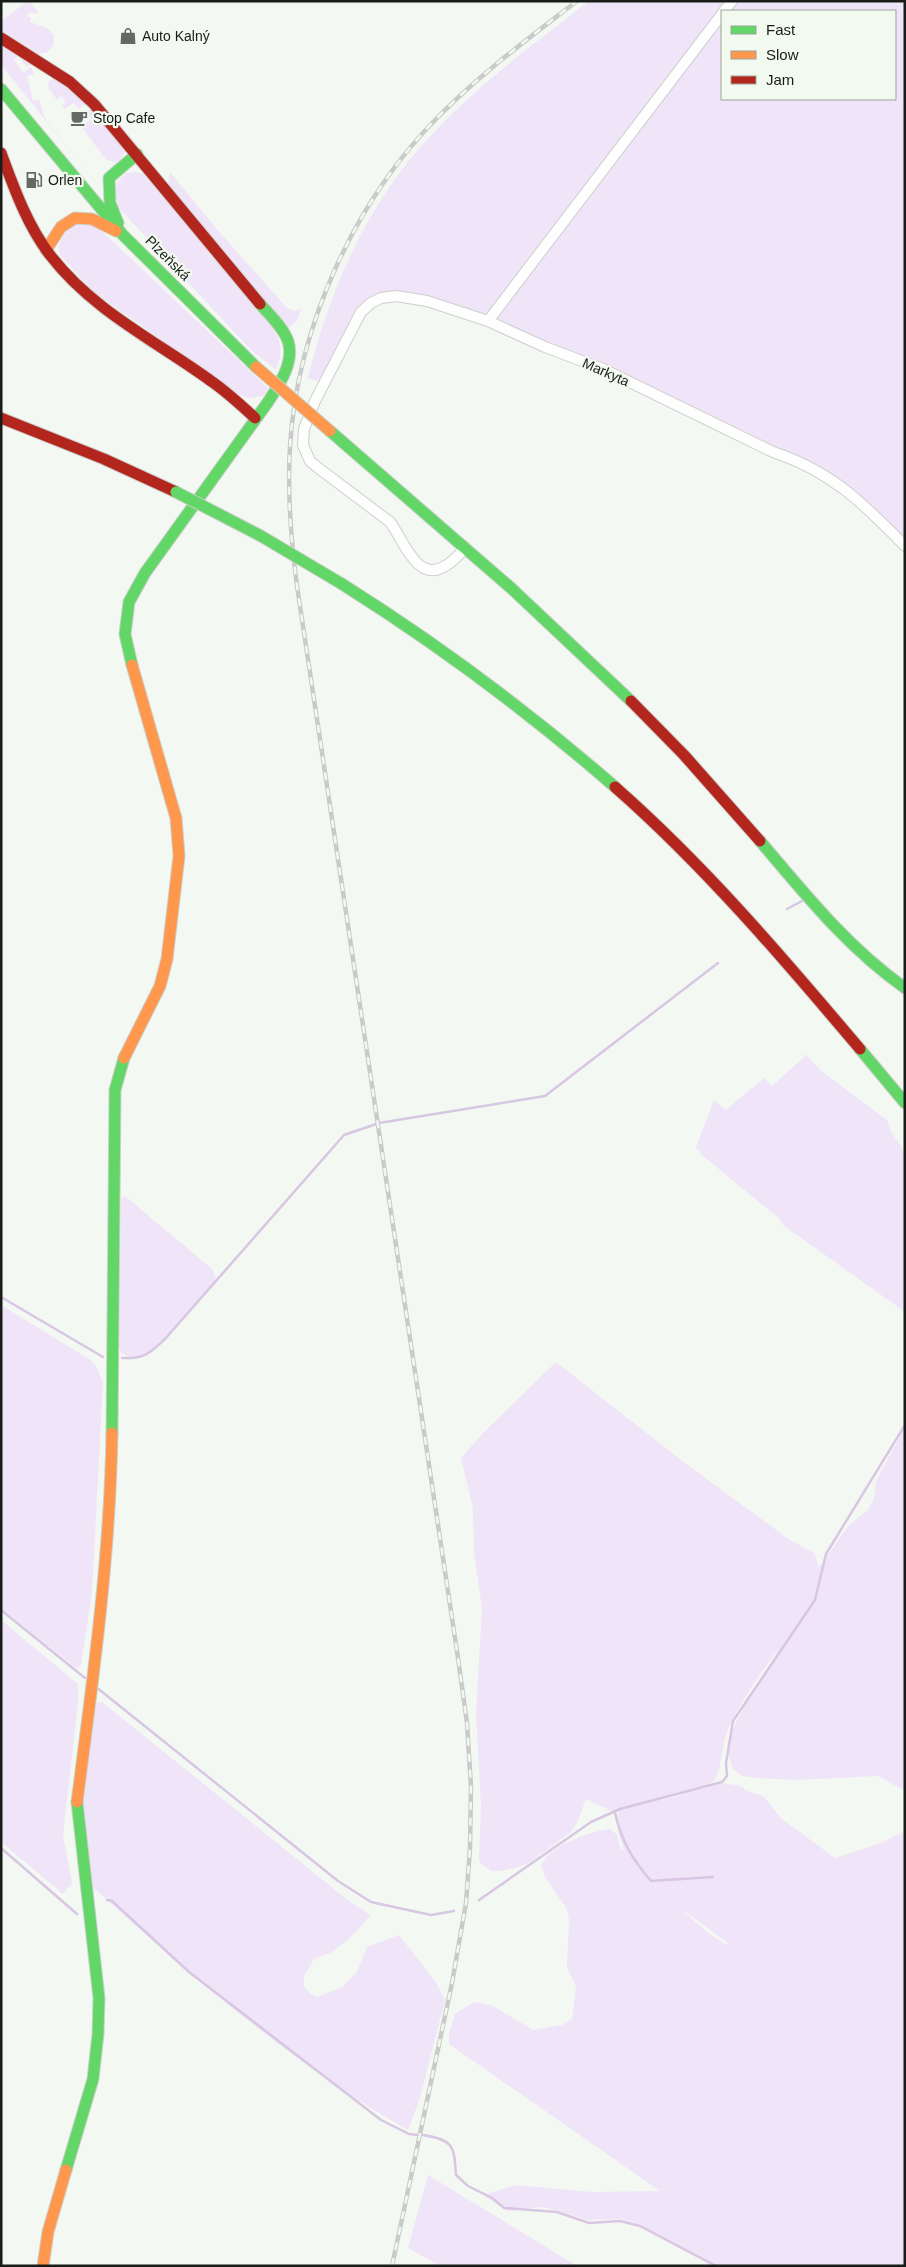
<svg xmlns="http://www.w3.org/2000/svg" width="906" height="2267" viewBox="0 0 906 2267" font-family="Arial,sans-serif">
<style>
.green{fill:#f0e4f8;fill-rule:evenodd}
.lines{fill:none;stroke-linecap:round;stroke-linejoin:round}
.stream{stroke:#d8c6e3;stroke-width:2.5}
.street-casing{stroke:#cdd0cd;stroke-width:12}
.fast-casing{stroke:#cdd0cd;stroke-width:13}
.slow-casing{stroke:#cdd0cd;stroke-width:13}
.jam-casing{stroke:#cdd0cd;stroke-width:13}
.street{stroke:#fdfefd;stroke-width:10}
.fast{stroke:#63d668;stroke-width:11}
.slow{stroke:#ff974d;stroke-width:11}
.jam{stroke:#b3261e;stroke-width:11}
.rail-casing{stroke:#c9cac9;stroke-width:4.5}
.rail{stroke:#f2faf0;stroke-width:2.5;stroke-dasharray:8;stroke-linecap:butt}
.fast-bridge-casing{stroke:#cdd0cd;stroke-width:13;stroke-linecap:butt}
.slow-bridge-casing{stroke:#cdd0cd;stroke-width:13;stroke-linecap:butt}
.fast-bridge{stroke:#63d668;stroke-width:11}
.slow-bridge{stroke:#ff974d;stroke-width:11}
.labels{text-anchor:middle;stroke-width:4.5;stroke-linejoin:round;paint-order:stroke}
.poi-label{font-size:14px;fill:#191c19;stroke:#f2faf0;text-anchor:start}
.street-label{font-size:14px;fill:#191c19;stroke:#f2faf0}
</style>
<rect width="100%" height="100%" fill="#f3f8f2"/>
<path class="green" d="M28,1H30L38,12L36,14L29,12L27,16L31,18L30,22L47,28L54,35V45L48,52L39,54L1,30V21Z
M589,1H905V546L838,484L603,369L402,293H380L365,304L337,353L318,381L308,378C331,283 372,193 443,123C487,78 539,40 589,1ZM722,11H895V99H722Z
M1,45L28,62L30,65L27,67L18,56L14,59L23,73L31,67L34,74L27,76L33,101L39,99L44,117L102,190L1,65Z
M55,78L85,104L79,109L73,103L65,109L62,105L66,102L61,96L57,100L48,87L49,81Z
M91,109L125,151L120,160L115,162L106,160L82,127L91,119L86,112Z
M137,172L143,174L270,323C281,342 284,348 276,370L250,349L118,207L114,186L126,173Z
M170,172L215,227L287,308L295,311L301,308L297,321L287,329L168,184Z
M78,220H90L269,389L263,396L249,398L239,395L94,292L60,255C55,240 69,230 78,220Z
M805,1054L820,1070L887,1120L890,1130L905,1152V1312L783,1225L780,1219L703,1156L696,1147L714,1100L726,1110L764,1078L772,1086L804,1057Z
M125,1196L212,1269L216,1280L214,1285C199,1301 157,1353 139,1357C132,1359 126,1355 121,1353L119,1346L121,1199Z
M1,1305L89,1359L96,1366L103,1383L92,1593L81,1666L76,1668L1,1608Z
M556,1362L681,1460L790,1540L814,1553L819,1567L849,1525L868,1510L874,1498L876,1481L905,1427V1791L878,1776L796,1780L756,1778L742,1776L733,1769L729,1756L728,1743L732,1731L742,1710L780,1647C762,1670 736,1708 726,1735C722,1747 721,1775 712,1783C695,1797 659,1795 638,1804L675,1797L723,1783L741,1786L747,1791L763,1796L782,1819L835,1858L881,1843L905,1831V2265L718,2266L704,2260L635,2223L620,2219L588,2220L559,2211L542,2207L508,2211L483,2195L516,2185L592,2192L660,2191L449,2044V2034L455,2014L474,2002L491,2005L533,2030L562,2025L572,2019L576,1987L567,1967L569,1920L567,1909L545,1877L541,1866C549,1845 591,1831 611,1829L617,1835L621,1851L624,1850C620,1837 613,1824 619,1811L614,1812L586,1799L577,1823L571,1832L530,1862L519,1867L501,1871H492L481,1864L479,1860L481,1806L476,1714L482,1608L474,1553L473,1508L461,1458L484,1432ZM683,1911H684L728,1943L726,1945L707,1932Z
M1,1620L78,1684V1703L63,1835L72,1883L63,1894L1,1842Z
M102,1702L349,1901L371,1915L349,1939L330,1953L314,1959L304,1976V1986L310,1994L317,1997L342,1987L357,1972L367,1947L399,1935L435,1981L445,2000L420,2098L408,2130C291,2064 189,1973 88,1883L82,1816L96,1703Z
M428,2175L577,2266H440L408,2248Z"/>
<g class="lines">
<path class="stream" d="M787,909L802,901
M1,1297L103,1357
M122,1358C144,1359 149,1354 165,1339L344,1135L379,1123L545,1096L718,963
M1,1610L85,1678
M96,1687L338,1881L371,1902L431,1915L454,1911
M615,1813C622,1842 632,1859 651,1881L713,1877
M1,1848L77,1914
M107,1900L112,1901L189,1972L381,2120L409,2134L417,2135
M479,1900L591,1822L620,1809L722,1782L727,1776L726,1763L733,1721L815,1600L826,1554L905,1425
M423,2135C454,2140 454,2146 456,2175L468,2186L492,2198L504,2208L557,2212L589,2223L620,2221L640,2226L716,2266"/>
<g class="street-casing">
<path id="street" d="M724,11L732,1
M488,321L722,14
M466,548C459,554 453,562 445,566C417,584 403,539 390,522L317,467L310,461L303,445L304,429L315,401L361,312L371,303L381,298L396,296L427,301L488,321L545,347L603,369L773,452C831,471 863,503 905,546"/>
</g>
<g class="fast-casing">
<path id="fast" d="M1,89L123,235L256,367
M118,223L110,203L109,178L137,154
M330,431L511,588L631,701
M342,584C439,645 529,712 615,787
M132,665L125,634L129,602L145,573L268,402C279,385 295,362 288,341C283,327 269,314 260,304
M760,841C805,894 848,948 905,988
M860,1049L905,1103
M112,1433L115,1090L124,1058
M66,2170L93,2079L98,2034L99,1998L77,1802"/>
</g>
<g class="slow-casing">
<path id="slow" d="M46,250L61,227L75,218L92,219L116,231
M124,1058L160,986L167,959L179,856L176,818L132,665
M77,1802C93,1679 110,1557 112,1433
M43,2266L48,2232L66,2170"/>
</g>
<g class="jam-casing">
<path id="jam" d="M1,38L70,82L94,104L260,304
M1,153C14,188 27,225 50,255C93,311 156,341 211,381C227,392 241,405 255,418
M1,418L104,459L176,492
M631,701L684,755L760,841
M615,787C705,866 783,958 860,1049"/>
</g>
<use href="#street" class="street"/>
<use href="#fast" class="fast"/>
<use href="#slow" class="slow"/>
<use href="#jam" class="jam"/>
<g class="rail-casing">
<path id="rail" d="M392,2266L452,1983L466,1903L470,1848L471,1787L467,1723L458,1658L297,586C291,540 287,494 290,447C297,328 354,202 437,118C480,74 529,38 577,1"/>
</g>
<use href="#rail" class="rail"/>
<g class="fast-bridge-casing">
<path id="fast-bridge" d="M176,492L261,536L342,584"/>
</g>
<g class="slow-bridge-casing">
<path id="slow-bridge" d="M256,367L330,431"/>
</g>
<use href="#fast-bridge" class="fast-bridge"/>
<use href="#slow-bridge" class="slow-bridge"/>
</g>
<defs>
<g id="shop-bare" transform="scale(1.35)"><path d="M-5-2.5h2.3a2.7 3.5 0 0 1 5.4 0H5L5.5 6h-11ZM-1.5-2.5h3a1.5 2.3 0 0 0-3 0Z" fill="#656965" stroke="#f2faf0" stroke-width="2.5" paint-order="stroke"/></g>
<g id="cafe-bare" transform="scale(1.35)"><path d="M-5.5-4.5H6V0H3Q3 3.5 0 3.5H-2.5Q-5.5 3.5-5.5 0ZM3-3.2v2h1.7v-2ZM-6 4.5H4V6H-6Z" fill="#656965" stroke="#f2faf0" stroke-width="2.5" paint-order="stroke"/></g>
<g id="fuel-bare" transform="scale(1.35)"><path d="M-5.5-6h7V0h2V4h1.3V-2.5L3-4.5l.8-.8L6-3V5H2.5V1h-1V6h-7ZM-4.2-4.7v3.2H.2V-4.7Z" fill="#656965" stroke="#f2faf0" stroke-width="2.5" paint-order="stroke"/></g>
</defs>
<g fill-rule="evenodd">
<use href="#shop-bare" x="128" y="36"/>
<use href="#cafe-bare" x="79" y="118"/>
<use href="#fuel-bare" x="34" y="180"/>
</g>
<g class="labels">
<g class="poi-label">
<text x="142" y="41">Auto Kalný</text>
<text x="93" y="123">Stop Cafe</text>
<text x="48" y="185">Orlen</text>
</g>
<g class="street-label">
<text transform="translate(168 258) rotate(45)" y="5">Plzeňská</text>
<text transform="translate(606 372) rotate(24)" y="5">Markyta</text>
</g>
</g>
<rect width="906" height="2267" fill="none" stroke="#191c19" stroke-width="5"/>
<rect x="721" y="10" width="175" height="90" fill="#f2faf0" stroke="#9ba19a"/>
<rect x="731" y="26" width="25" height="8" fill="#63d668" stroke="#9ba19a"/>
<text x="766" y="35" font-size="15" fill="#191c19">Fast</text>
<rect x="731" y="51" width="25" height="8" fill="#ff974d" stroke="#9ba19a"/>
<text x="766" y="60" font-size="15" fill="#191c19">Slow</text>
<rect x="731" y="76" width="25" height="8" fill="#b3261e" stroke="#9ba19a"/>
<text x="766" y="85" font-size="15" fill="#191c19">Jam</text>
</svg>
